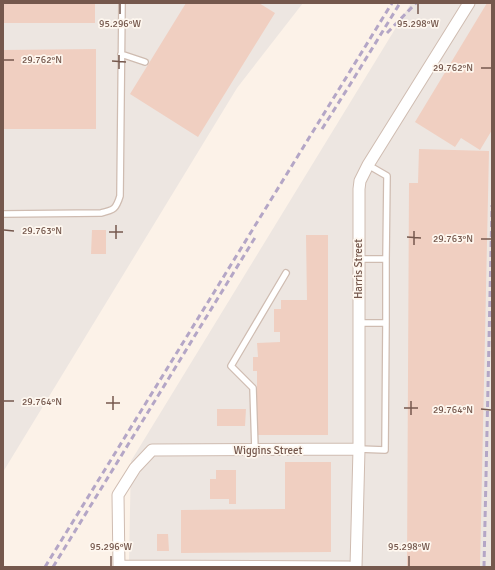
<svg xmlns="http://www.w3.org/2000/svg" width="495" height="570" viewBox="0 0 495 570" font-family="Signika,sans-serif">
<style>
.industrial{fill:#ede6e1}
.building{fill:#f0cfc1}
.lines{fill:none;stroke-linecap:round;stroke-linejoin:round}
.service-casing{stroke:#cfbcb1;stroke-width:8}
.minor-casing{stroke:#cfbcb1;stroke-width:13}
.service{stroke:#fff;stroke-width:5.5}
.minor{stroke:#fff;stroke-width:11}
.rail{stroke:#b4a6c6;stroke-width:3;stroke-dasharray:6 4;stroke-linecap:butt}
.ticks{fill:none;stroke:#75584d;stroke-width:1.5}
.labels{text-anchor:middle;stroke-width:3.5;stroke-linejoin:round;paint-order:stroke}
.street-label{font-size:11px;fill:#75584d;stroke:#fef7ef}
.ticks-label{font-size:10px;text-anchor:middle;fill:#75584d;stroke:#fef7ef;stroke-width:3.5;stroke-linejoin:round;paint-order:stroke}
</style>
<rect width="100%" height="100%" fill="#fcf2e8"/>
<path class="industrial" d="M3,3H303L237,88L3,472Z
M411,3H492V567H362V561L129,560L131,461Z"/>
<path class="building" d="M3,3H95V23H3Z
M186,3H259L275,13L198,137L130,94Z
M487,3L492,4V130L480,150L461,138L455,147L415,122Z
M96,49V129H3V50Z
M419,149L489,151L480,567H407L409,183H418Z
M92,230H106V254H91Z
M306,235H328V435H257V371H253V357H258L257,343L280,342V332H274V309H281V300H307Z
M217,409H246L245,426H217Z
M285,462H331V552L181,553V510L285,509Z
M216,470H236V504H229V499H210V479H216Z
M157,534H168L169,551H157Z"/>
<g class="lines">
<g class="service-casing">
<path id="service" d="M121,54L145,62
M3,214L101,213C114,210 116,209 120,196L122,3
M358,259H386L387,176L368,165
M386,259V323
M358,323H386L385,450L359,449
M255,450L253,388L231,366L286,273"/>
</g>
<g class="minor-casing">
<path id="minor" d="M119,566L349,567
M119,567L118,495L135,468L152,450L359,449
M356,567L359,449V189L360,181L368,165L469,3"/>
</g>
<use href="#service" class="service"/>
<use href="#minor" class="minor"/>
<path class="rail" d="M387,33L416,3
M322,129L351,83L400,3
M45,567L392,3
M53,567L256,236
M484,567L492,205"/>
</g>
<path class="ticks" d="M120,14V4M418,14V4M4,60H14M112,61L126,62M481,68H491M119,69V55M4,230L14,231M109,232H123M407,237L421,238M116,239V225M481,239H491M414,245V231M4,401H14M106,403H120M404,408H418M481,409L491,410M113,410V396M411,415V401M111,566V556M409,566V556"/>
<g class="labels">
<g class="street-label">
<text transform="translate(358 269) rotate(-90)" y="4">Harris Street</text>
<text x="268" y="454">Wiggins Street</text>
</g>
</g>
<g class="ticks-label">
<text x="120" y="27">95.296°W</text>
<text x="418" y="27">95.298°W</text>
<text x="42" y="63">29.762°N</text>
<text x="453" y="71">29.762°N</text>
<text x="42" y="234">29.763°N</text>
<text x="453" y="242">29.763°N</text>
<text x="42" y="405">29.764°N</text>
<text x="453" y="413">29.764°N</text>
<text x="111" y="550">95.296°W</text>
<text x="409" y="550">95.298°W</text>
</g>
<rect width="495" height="570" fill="none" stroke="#75584d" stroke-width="8"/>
</svg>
